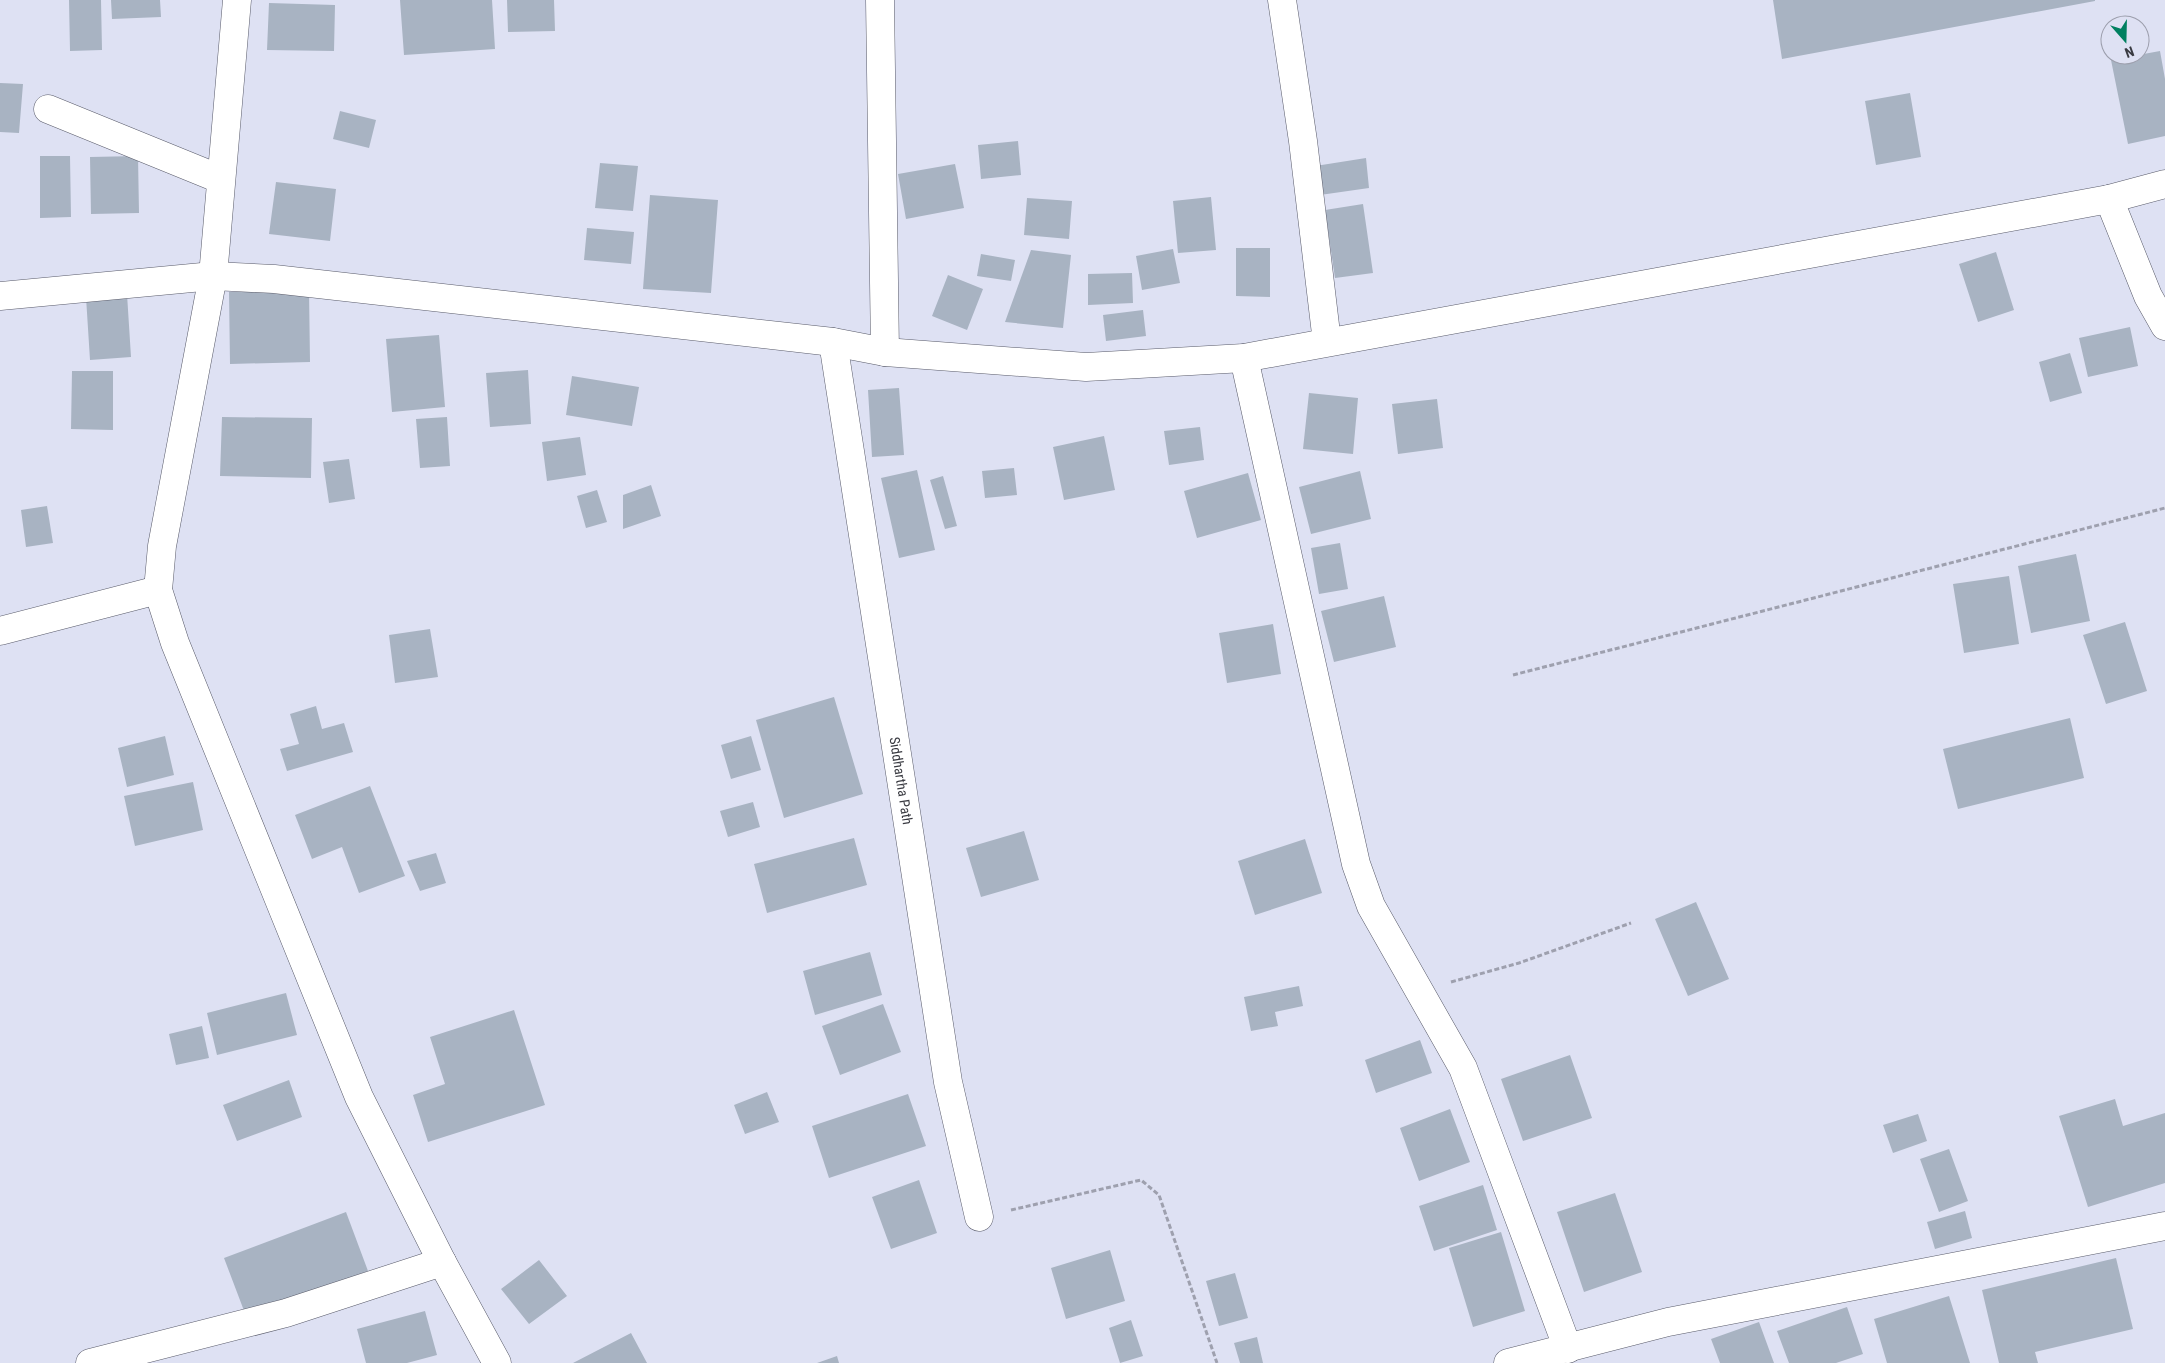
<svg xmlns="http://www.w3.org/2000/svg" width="2165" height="1363" viewBox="0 0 2165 1363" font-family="'Roboto Condensed',sans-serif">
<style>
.building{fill:#a8b3c2}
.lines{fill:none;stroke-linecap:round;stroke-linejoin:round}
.minor-casing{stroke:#595b6a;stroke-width:29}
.path{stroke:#9ea0ae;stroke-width:3;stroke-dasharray:5 2.5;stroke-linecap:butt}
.minor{stroke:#fff;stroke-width:28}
.labels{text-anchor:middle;stroke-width:4;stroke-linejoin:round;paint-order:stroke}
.street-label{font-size:14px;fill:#393a41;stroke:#dee1f3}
</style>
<rect width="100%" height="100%" fill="#dee1f3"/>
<path class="building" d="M69,0H101L102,50L70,51Z
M111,0H160L161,17L112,19Z
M400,0H492L495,49L404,55Z
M507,0H554L555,31L508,32Z
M1773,0H2095V1L1782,59Z
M269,3L335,5L334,51L267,50Z
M2160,51L2165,79V136L2128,144L2111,60Z
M0,83L23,84L19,133L0,132Z
M1910,93L1921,157L1876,165L1865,101Z
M340,111L376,120L369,148L333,139Z
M1018,141L1021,175L981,179L978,145Z
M40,156H70L71,217L40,218Z
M138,156L139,213L91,214L90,157Z
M1366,158L1369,188L1313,196L1309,167Z
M600,163L638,166L633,211L595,208Z
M955,164L964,208L906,219L898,174Z
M276,182L336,189L330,241L269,234Z
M650,195L718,200L711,293L643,289Z
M1211,197L1216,250L1178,253L1173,201Z
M1027,198L1072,201L1069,239L1024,235Z
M1363,204L1373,273L1335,278L1325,210Z
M587,228L634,232L631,264L584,260Z
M1236,248H1270V297L1236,296Z
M1173,249L1180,283L1142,290L1136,256Z
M1031,250L1071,255L1063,328L1005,322Z
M1996,252L2014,310L1978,322L1959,264Z
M981,254L1015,260L1011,281L977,276Z
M1132,273L1133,303L1088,305V274Z
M948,275L983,289L967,330L932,316Z
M309,290L310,362L230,364L229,292Z
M127,294L131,357L90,360L86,297Z
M1143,310L1146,336L1106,341L1103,315Z
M2130,327L2138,366L2088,377L2079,338Z
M439,335L445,407L392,412L386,339Z
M2070,353L2082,393L2050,402L2039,362Z
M528,370L531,424L490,427L486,373Z
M72,371H113V430L71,429Z
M572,376L639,387L632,426L566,415Z
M899,388L904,455L872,457L868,390Z
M1309,393L1358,398L1353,454L1303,449Z
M1437,399L1443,448L1398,454L1392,404Z
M222,417L312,418L311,478L220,476Z
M447,417L450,466L420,468L416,419Z
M1200,427L1204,460L1169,465L1164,431Z
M1104,436L1115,490L1064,500L1053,447Z
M580,437L586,475L547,481L542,442Z
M349,459L355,499L329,503L323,462Z
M1014,468L1017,495L985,498L982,471Z
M917,470L935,550L899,558L881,478Z
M1360,471L1371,519L1311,534L1299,487Z
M1248,473L1261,520L1197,538L1184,491Z
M943,476L957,526L945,529L930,480Z
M651,485L661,516L623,529V495Z
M597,490L607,522L586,528L577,496Z
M47,506L53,543L26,547L21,510Z
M1340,543L1348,589L1319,594L1311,548Z
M2076,554L2090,621L2031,633L2018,566Z
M2009,576L2019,644L1964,653L1953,584Z
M1384,596L1396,647L1334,662L1321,611Z
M2125,622L2147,691L2106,704L2083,635Z
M1273,624L1281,674L1227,683L1219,633Z
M430,629L438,677L395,683L389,635Z
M834,697L863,794L784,818L756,720Z
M316,706L322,729L344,723L353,752L287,771L280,749L299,744L290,714Z
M2070,718L2084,778L1958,809L1943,749Z
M165,736L174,775L127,787L118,748Z
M751,736L761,770L731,779L721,745Z
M193,782L203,830L135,846L124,796Z
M370,786L405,876L359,893L342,847L312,859L295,815Z
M753,802L760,827L728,837L720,811Z
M1024,831L1039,880L981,897L966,848Z
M854,838L867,885L767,913L754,864Z
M1305,839L1322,893L1255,915L1238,861Z
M436,853L446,883L420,891L407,861Z
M1696,902L1729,979L1688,996L1655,919Z
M870,952L882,995L815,1015L803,971Z
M1299,986L1303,1006L1275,1012L1278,1026L1251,1031L1244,997Z
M286,993L297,1035L217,1055L207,1013Z
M883,1004L901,1052L840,1075L822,1026Z
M514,1010L545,1105L428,1142L413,1095L445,1084L430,1037Z
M202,1026L209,1058L176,1065L169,1034Z
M1420,1040L1432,1073L1376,1093L1365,1060Z
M1570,1055L1592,1118L1523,1141L1501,1079Z
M289,1080L302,1117L237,1141L223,1105Z
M767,1092L779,1122L745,1134L734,1105Z
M908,1094L926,1146L829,1178L812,1126Z
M2115,1099L2123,1126L2165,1113V1183L2088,1207L2059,1116Z
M1450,1109L1470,1162L1419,1181L1400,1128Z
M1918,1114L1927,1141L1893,1153L1883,1125Z
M1949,1149L1968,1201L1939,1212L1920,1159Z
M919,1180L937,1233L891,1249L872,1197Z
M1483,1185L1497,1230L1434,1251L1419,1206Z
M1615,1193L1642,1272L1584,1292L1557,1212Z
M1965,1211L1972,1238L1935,1249L1927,1222Z
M346,1212L368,1271L246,1316L224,1258Z
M1501,1232L1525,1311L1473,1327L1449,1248Z
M1110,1250L1125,1301L1066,1319L1051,1268Z
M2116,1258L2133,1329L2035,1352L2038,1363H1999L1982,1290Z
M539,1260L567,1296L529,1324L501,1289Z
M1235,1273L1248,1318L1219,1326L1206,1281Z
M1949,1296L1970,1363H1887L1874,1319Z
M1847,1307L1863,1354L1836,1363H1789L1777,1331Z
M425,1311L437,1355L407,1363H366L357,1329Z
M1131,1320L1143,1356L1120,1363L1109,1328Z
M1759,1322L1774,1363H1720L1711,1339Z
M631,1333L647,1363H573Z
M1257,1337L1263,1363H1240L1234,1343Z
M837,1356L839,1363H817Z"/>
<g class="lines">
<g class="minor-casing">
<g id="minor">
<path d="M237,0L213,276L162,546L158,590L175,643L359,1097L442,1262L497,1363"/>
<path d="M880,0L885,352"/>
<path d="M1282,0L1303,141L1327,342"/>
<path d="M48,109L220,179"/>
<path d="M2109,199L2148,296L2165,326"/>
<path d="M0,296L213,276L274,279L833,342L885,352L1086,367L1244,358L2109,199L2165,184"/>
<path id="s1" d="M833,342L948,1082L979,1217"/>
<path d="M1244,358L1356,864L1371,906L1463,1068L1568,1349"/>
<path d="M0,631L158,590"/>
<path d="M90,1363L286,1313L442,1262"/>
<path d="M1508,1363L1668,1322L2165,1226"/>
</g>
</g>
<path class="path" d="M1513,675L2165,508
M1451,982L1519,963L1631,923
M1011,1210L1141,1180L1159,1195L1217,1363"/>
<use href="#minor" class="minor"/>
</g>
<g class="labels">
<g class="street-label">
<text dy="5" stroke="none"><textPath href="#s1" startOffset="444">Siddhartha Path</textPath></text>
</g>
</g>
<g transform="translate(2125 40) rotate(160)"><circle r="24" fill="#dee1f3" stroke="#9c9eac"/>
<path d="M0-4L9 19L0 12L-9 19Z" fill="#008060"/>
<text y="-8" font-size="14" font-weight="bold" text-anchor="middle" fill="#393a41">N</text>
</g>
</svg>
